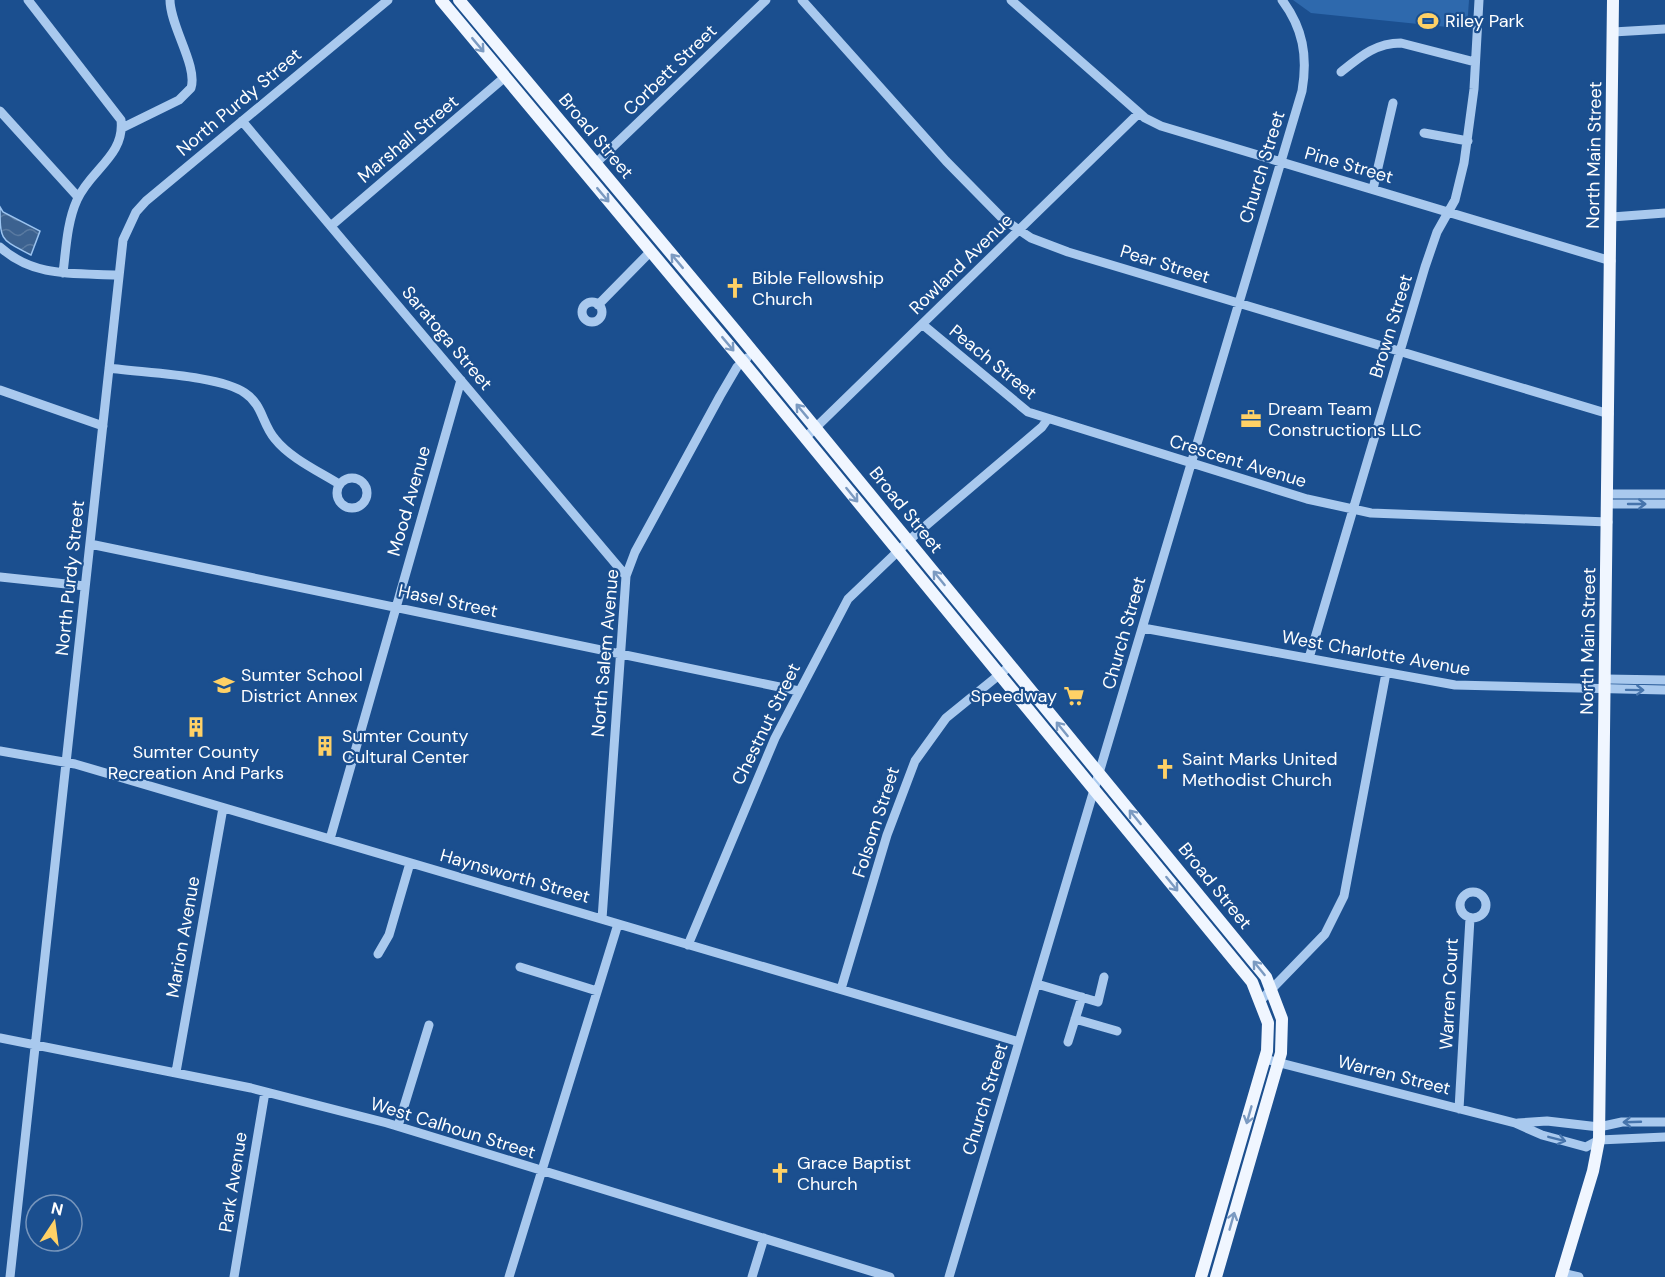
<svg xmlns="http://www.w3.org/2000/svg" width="1665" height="1277" viewBox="0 0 1665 1277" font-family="'DM Sans',sans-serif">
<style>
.pitch{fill:#2e69ad}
.water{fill:url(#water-waves);stroke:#9cc4f0;stroke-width:1.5}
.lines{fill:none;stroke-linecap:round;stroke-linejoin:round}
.minor{stroke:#a9c9ee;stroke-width:9}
.major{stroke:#f0f6ff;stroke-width:12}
.oneway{stroke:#7b9ac1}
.oneway2{stroke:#4674ac}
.labels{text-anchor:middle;stroke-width:4.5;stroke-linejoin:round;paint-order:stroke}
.poi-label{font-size:18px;fill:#fff;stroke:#1b4f8f;text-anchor:start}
.street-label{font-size:18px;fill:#fff;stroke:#1b4f8f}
</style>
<defs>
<pattern id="water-waves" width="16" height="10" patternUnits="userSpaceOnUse" patternTransform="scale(1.5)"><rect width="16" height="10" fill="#3c6290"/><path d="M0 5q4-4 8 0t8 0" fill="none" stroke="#597aa1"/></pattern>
</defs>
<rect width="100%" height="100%" fill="#1b4f8f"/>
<path class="pitch" d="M1293,0H1469L1467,29L1311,13Z"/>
<path class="water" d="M0,207L3,212L40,231L31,255C1,239 0,242 0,207Z"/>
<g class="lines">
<path class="minor" d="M28,0L121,120C125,156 90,170 77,200C67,222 66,249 63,273
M802,0L946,161L1003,219L1031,238L1068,252L1609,414
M1011,0L1145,118L1161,126L1611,261
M1613,32L1665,29
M1341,72C1361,56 1376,43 1401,43L1475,62
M0,111L78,197
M242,121L626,576
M122,128L179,100L191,88C198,66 170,26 170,0
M1424,133L1468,141
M596,163L766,0
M1373,189L1393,103
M1612,217L1665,213
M332,225L505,77
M0,247C34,278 75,273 118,275
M582 312a10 10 0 1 1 20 0a10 10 0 1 1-20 0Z
M598,305L651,251
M922,324L1028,412L1307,499L1371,513L1608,522
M109,368C142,373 220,375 245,393C263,405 262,424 275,439C290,458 318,471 339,484
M0,390L103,426
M805,438L1139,113
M337 493a15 15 0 1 1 30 0a15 15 0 1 1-30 0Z
M1608,494H1665
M1608,504H1665
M90,544L799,691
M0,577L85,586
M1143,628L1455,685L1665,690
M1309,658L1425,267L1437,232L1455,200L1464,163L1474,89L1479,0
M1606,679L1665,680
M0,751L75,764L1019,1042
M330,839L461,380
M1460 905a13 13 0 1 1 26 0a13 13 0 1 1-26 0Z
M602,919L626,576L635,552L720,396L737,367L747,358
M688,945L775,738L848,599L916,534L1042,427L1047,420
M378,954L389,935L410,863
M520,967L597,991
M1037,984L1098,1002L1104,977
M841,989L887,835L915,761L946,718L1010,666
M1261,1000L1325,934L1344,896L1386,673
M1075,1019L1117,1031
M0,1038L251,1088L387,1123L890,1277
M1068,1042L1082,997
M1265,1059L1515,1123L1542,1135L1586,1147L1599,1140L1665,1137
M176,1072L223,808
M1459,1109L1470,918
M1518,1123L1547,1121L1599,1127L1622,1122H1665
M398,1126L429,1025
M1562,1273L1579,1277
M10,1277L123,240L136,212L146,201L388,0
M234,1277L265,1092
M509,1277L618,924
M752,1277L764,1238
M949,1277L1302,91C1308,56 1303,28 1282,0"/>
<path class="major" d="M441,0L743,362L1252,982L1268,1023L1267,1051L1201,1277
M459,0L736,331L1266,977L1282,1019L1281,1053L1216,1277
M1561,1277L1593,1171L1599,1140L1613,0"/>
</g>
<defs><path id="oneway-shaft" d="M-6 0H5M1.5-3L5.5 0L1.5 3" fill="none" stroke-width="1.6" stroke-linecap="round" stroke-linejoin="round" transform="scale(1.5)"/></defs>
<g class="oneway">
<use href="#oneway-shaft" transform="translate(478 45) rotate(50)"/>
<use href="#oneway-shaft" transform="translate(603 195) rotate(50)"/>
<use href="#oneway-shaft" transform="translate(677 261) rotate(-130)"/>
<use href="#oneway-shaft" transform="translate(728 344) rotate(50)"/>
<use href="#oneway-shaft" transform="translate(802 411) rotate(-130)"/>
<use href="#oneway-shaft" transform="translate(852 495) rotate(51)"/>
<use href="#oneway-shaft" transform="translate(939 578) rotate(-129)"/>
<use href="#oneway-shaft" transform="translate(1062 729) rotate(-129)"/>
<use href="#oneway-shaft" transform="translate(1135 817) rotate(-129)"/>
<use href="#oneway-shaft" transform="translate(1172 884) rotate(51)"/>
<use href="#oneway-shaft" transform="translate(1259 968) rotate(-129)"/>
<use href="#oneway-shaft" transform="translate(1249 1115) rotate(106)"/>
<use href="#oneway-shaft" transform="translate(1232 1221) rotate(-74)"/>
</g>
<g class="oneway2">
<use href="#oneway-shaft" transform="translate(1637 504)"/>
<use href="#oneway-shaft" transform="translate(1635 690) rotate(1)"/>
<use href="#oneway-shaft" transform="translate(1632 1122) rotate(178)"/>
<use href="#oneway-shaft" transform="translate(1557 1139) rotate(14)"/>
</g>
<defs>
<g id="stadium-bare" transform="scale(1.62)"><path d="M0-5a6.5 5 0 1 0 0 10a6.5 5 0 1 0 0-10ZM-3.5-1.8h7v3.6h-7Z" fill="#ffd166" stroke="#1b4f8f" stroke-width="2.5" paint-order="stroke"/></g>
<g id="church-bare" transform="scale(1.62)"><path d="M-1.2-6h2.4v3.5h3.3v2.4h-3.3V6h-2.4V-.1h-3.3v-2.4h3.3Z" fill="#ffd166" stroke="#1b4f8f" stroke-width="2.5" paint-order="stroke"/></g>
<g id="office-bare" transform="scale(1.62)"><path d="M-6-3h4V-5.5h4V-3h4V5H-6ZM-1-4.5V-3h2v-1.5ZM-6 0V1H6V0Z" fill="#ffd166" stroke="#1b4f8f" stroke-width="2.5" paint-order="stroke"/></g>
<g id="school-bare" transform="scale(1.62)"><path d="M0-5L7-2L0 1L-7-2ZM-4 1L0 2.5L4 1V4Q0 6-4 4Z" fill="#ffd166" stroke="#1b4f8f" stroke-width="2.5" paint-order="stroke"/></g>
<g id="supermarket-bare" transform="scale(1.62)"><path d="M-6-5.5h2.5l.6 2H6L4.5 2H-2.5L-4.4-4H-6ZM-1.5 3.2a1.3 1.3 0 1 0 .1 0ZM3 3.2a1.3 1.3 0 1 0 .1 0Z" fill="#ffd166" stroke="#1b4f8f" stroke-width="2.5" paint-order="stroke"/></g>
<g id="building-bare" transform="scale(1.62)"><path d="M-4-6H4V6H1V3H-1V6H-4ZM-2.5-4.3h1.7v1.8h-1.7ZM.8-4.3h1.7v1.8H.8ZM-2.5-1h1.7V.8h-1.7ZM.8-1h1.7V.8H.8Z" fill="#ffd166" stroke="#1b4f8f" stroke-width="2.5" paint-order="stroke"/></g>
</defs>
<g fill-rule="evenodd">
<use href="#stadium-bare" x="1428" y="21"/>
<use href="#church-bare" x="735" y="288"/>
<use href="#office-bare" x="1251" y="419"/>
<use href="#school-bare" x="224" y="685"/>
<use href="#supermarket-bare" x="1074" y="696"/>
<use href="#building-bare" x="196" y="727"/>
<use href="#building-bare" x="325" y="746"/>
<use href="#church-bare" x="1165" y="769"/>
<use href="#church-bare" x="780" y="1173"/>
</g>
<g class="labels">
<g class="poi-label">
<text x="1445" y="27">Riley Park</text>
<text x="752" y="284">Bible Fellowship<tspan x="752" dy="21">Church</tspan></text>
<text x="1268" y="415">Dream Team<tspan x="1268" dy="21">Constructions LLC</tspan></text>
<text x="241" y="681">Sumter School<tspan x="241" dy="21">District Annex</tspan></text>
<text x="1057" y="702" text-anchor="end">Speedway</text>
<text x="342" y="742">Sumter County<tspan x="342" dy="21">Cultural Center</tspan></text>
<text x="196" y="758" text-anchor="middle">Sumter County<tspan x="196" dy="21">Recreation And Parks</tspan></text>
<text x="1182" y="765">Saint Marks United<tspan x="1182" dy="21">Methodist Church</tspan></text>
<text x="797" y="1169">Grace Baptist<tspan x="797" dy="21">Church</tspan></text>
</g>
<g class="street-label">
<text transform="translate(670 70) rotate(-44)" y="6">Corbett Street</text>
<text transform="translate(239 102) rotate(-40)" y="6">North Purdy Street</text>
<text transform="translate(596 136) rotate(50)" y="6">Broad Street</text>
<text transform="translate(408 139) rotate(-40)" y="6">Marshall Street</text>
<text transform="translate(1594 155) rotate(-89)" y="6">North Main Street</text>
<text transform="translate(1349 165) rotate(16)" y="6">Pine Street</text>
<text transform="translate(1262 167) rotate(-73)" y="6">Church Street</text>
<text transform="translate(961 264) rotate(-44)" y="6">Rowland Avenue</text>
<text transform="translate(1165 264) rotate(17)" y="6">Pear Street</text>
<text transform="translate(1391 326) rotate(-73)" y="6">Brown Street</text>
<text transform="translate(447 338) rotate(50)" y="6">Saratoga Street</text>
<text transform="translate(993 362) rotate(39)" y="6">Peach Street</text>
<text transform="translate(1238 461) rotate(17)" y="6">Crescent Avenue</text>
<text transform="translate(409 501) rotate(-74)" y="6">Mood Avenue</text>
<text transform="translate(906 510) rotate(51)" y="6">Broad Street</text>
<text transform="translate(70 578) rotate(-84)" y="6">North Purdy Street</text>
<text transform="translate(448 601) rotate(12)" y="6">Hasel Street</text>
<text transform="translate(1124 633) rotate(-74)" y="6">Church Street</text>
<text transform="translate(1588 641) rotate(-89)" y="6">North Main Street</text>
<text transform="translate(605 653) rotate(-85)" y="6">North Salem Avenue</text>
<text transform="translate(1376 653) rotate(10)" y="6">West Charlotte Avenue</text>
<text transform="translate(766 724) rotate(-64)" y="6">Chestnut Street</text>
<text transform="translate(876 822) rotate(-72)" y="6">Folsom Street</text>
<text transform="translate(515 876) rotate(16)" y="6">Haynsworth Street</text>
<text transform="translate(1215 886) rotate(51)" y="6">Broad Street</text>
<text transform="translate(183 937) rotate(-80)" y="6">Marion Avenue</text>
<text transform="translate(1449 994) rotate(-87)" y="6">Warren Court</text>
<text transform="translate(1394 1075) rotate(14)" y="6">Warren Street</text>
<text transform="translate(985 1099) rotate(-73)" y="6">Church Street</text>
<text transform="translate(453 1128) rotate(17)" y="6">West Calhoun Street</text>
<text transform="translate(233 1182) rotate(-81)" y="6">Park Avenue</text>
</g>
</g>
<g transform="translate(54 1223) rotate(13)"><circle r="28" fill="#1b4f8f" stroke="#7695bc" stroke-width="1.5"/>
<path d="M0-4.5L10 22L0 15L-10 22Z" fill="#ffd166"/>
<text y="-9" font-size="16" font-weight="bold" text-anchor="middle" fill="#ffffff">N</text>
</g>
</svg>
